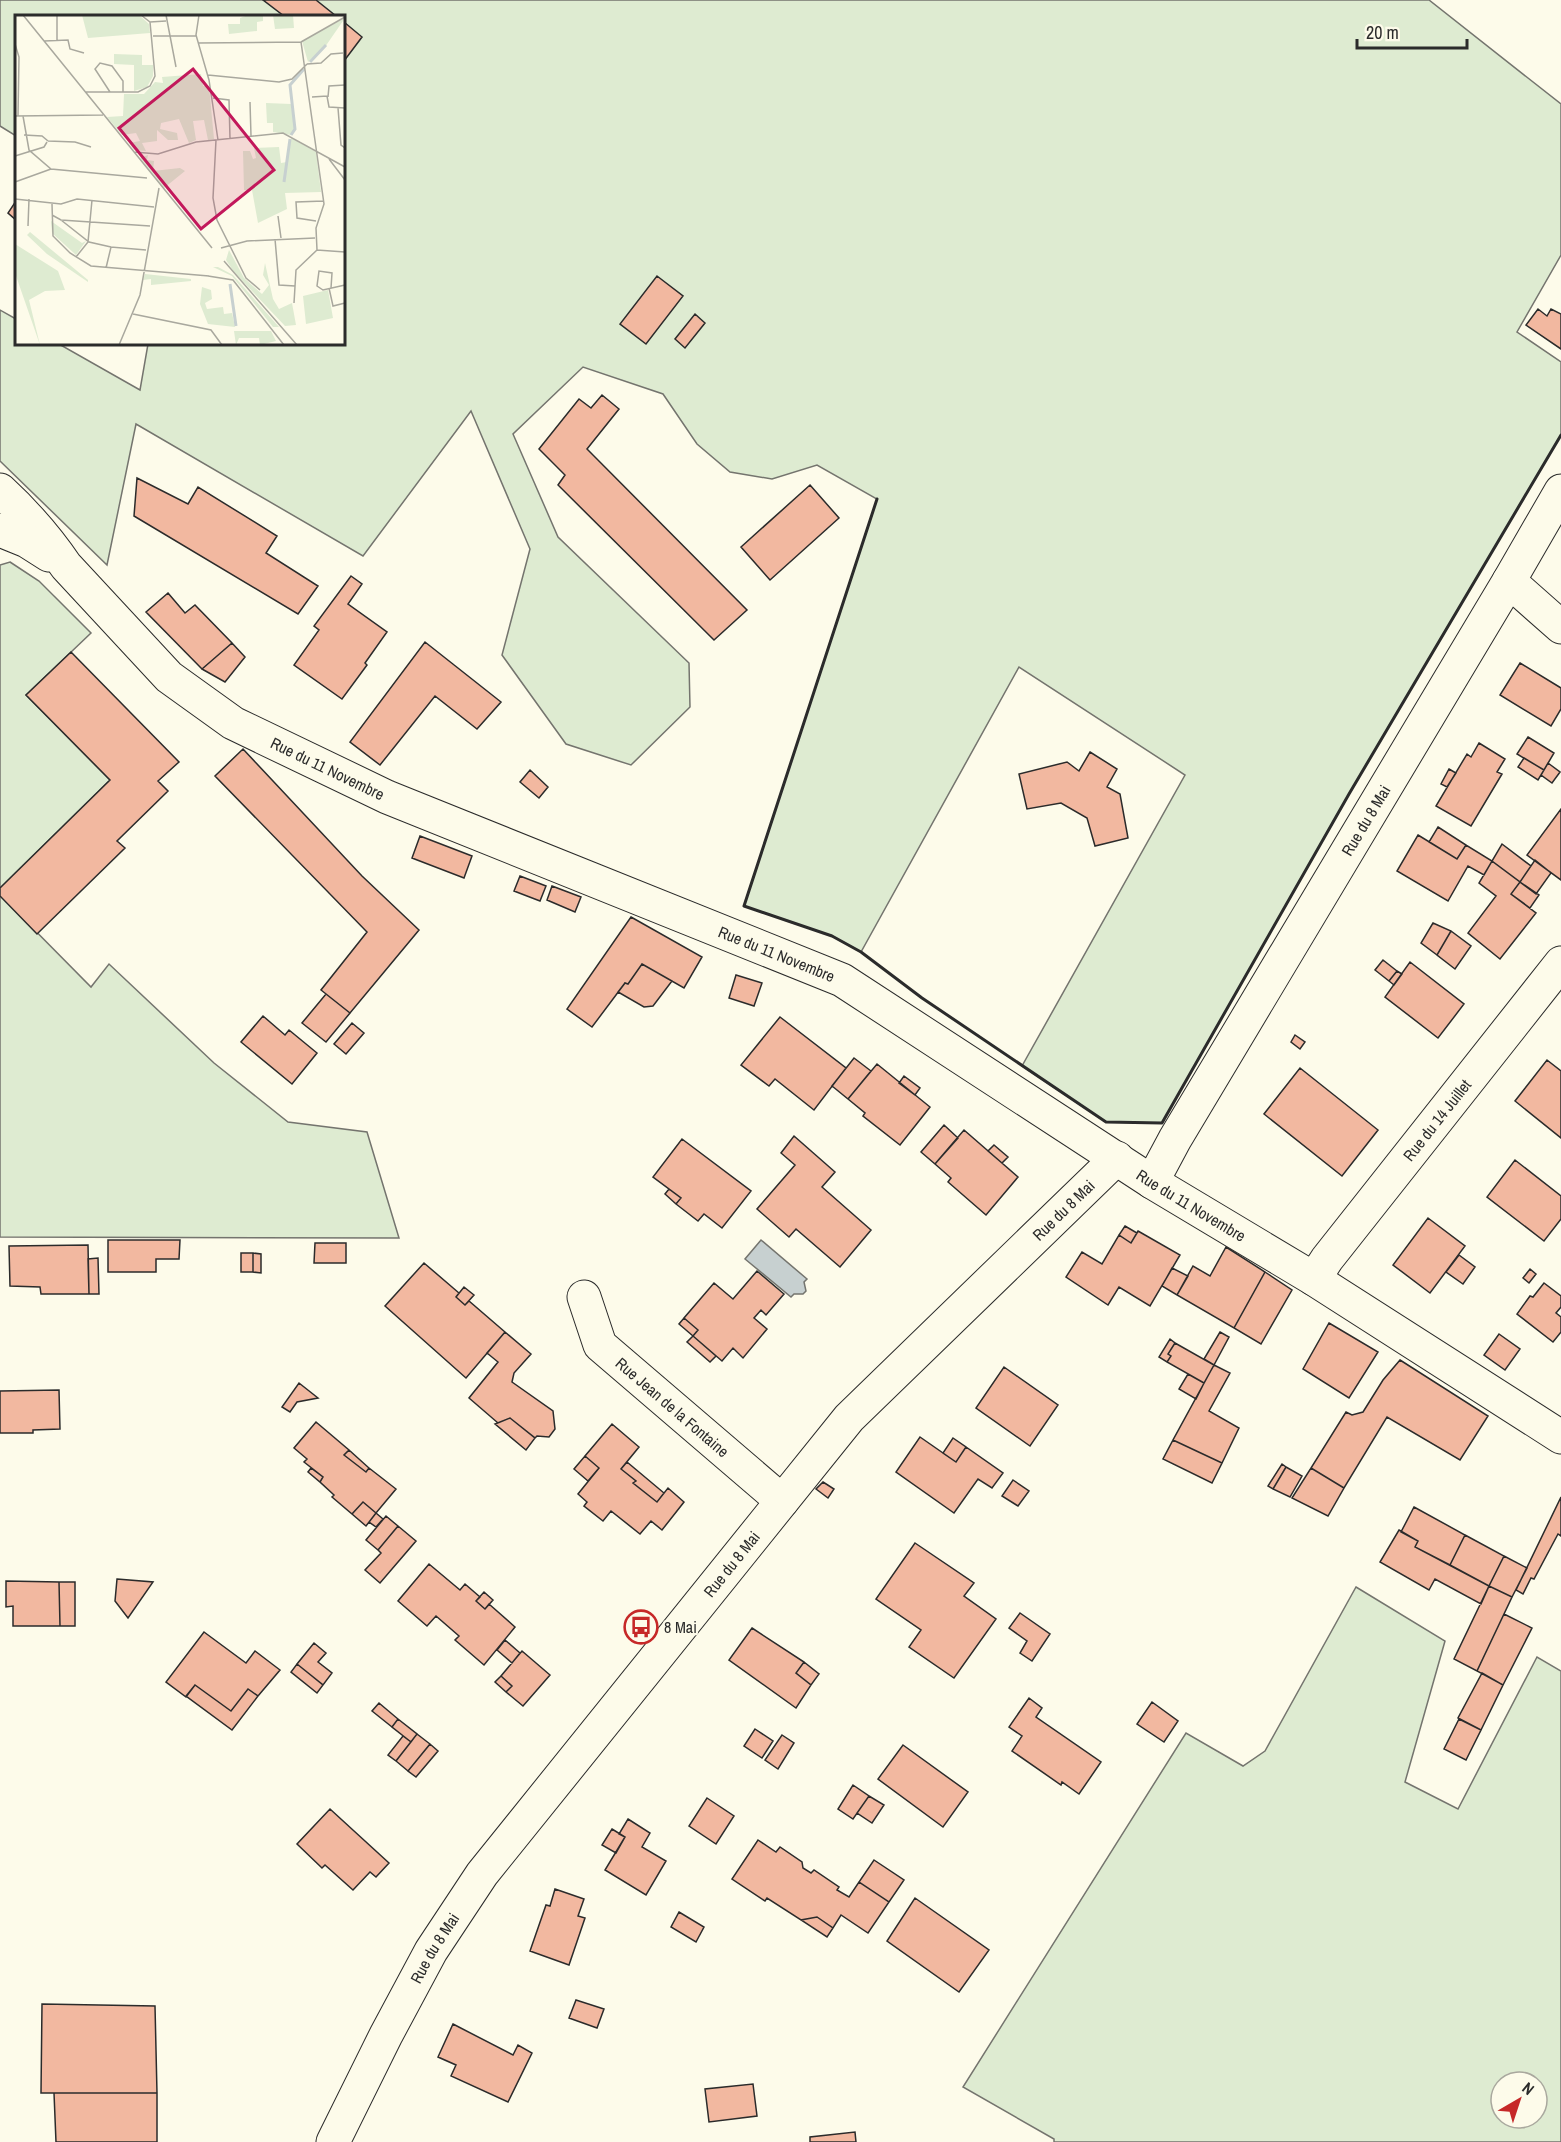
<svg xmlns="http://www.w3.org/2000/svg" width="1561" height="2142" viewBox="0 0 1561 2142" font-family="'Archivo Narrow',sans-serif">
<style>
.green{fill:#deebd1;stroke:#74746e;stroke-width:1.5;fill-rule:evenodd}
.water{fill:#c7d0d0;stroke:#74746e;stroke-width:1.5}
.building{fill:#f2b8a0;stroke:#2b2b2b;stroke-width:1.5}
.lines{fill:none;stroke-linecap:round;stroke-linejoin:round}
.minor-casing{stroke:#2b2b2b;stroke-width:35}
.minor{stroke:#fdfbea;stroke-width:33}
.wall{stroke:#2b2b2b;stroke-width:3}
.labels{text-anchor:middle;stroke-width:4.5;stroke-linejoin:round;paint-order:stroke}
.street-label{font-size:16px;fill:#2b2b2b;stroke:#fdfbea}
.poi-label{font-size:16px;fill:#2b2b2b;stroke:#fdfbea;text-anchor:start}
.inset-river{fill:none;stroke:#c7d0d0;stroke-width:3}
.inset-road{fill:none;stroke:#a9a89e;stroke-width:1.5}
.view{fill:#c2185b;fill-opacity:0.15;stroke:#c2185b;stroke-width:3}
.inset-edge{fill:none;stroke:#2b2b2b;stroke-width:3}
</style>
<rect width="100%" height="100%" fill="#fdfbea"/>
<path class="green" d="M0,0H1429L1561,104V255L1517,332L1561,362V435L1349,794L1162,1123L1106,1122L1022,1066L1185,775L1019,667L861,952L832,936L744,906L877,499L817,465L772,479L730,472L697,444L663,394L583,367L513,434L558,537L689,663L690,707L631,765L566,744L502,655L530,549L471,411L363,556L136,424L107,565L0,461V310L16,319V344H59L140,390L148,344H344V16H16V136L0,126Z
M10,562L39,581L91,633L26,695L110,780L0,888V565Z
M0,895L91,987L109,964L214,1063L288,1122L367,1132L399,1238L0,1237Z
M1356,1587L1445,1641L1405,1782L1458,1809L1537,1657L1561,1671V2142H1054V2139L963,2087L1186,1733L1243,1766L1265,1751ZM1501,2082H1537V2118H1501Z"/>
<path class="water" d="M761,1240L807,1279L804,1282L806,1291L803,1294H794L791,1297L745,1259Z"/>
<path class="building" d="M263,0H316L336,16H284Z
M344,22L362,37L344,61Z
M16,201V220L8,213Z
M657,276L683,296L646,344L620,324Z
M1538,309L1547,316L1551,309L1561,314V349L1526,325Z
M695,314L705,323L685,348L675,339Z
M602,395L619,409L587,449L747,610L714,640L558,485L565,475L539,449L579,399L591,408Z
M137,478L188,504L198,487L277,536L266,553L318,586L298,614L134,516Z
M810,485L839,518L770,580L741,547Z
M351,576L362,584L348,604L387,632L365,663L367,665L342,699L294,665L319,630L314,626Z
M168,593L185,613L195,605L232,643L202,669L146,612Z
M425,642L501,702L477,729L435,696L380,765L350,742Z
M232,643L245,657L225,682L202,669Z
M71,652L179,762L158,781L168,791L117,841L125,848L37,934L0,896V888L110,780L26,695Z
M1520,663L1561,688V709L1551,726L1500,695Z
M1528,737L1554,753L1544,770L1517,754Z
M1479,743L1505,759L1497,772L1502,774L1471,826L1436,806L1467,754L1471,757Z
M243,749L362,876L419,930L350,1013L321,990L367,932L215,776Z
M1090,752L1117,769L1107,787L1120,794L1128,838L1095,846L1087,818L1061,803L1027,809L1019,774L1067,762L1079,771Z
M1524,758L1544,770L1538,780L1518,767Z
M1548,763L1560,772L1552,783L1541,775Z
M1449,769L1456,773L1447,787L1441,784Z
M530,770L548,787L539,798L520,782Z
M1561,809V880L1527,855Z
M1438,827L1466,845L1457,859L1429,842Z
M1418,835L1457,859L1466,845L1492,861L1484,875L1468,866L1448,901L1397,871Z
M420,836L472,856L464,878L412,858Z
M1502,844L1531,866L1520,882L1492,861Z
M1535,860L1551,873L1536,894L1520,882Z
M1492,861L1520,882L1511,894L1536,913L1500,959L1468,933L1496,896L1479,883Z
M520,876L546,886L540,901L514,891Z
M1520,882L1539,895L1530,908L1511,894Z
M552,886L581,897L575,912L547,900Z
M631,917L702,957L684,988L642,964L628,984L625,983L592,1027L567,1009Z
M1433,923L1451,931L1437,955L1421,943Z
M1451,931L1471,946L1455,969L1437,955Z
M1383,960L1397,971L1389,981L1375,970Z
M1410,962L1464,1004L1438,1038L1385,997Z
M642,964L672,981L653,1006L644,1007L618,992L625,983L628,984Z
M1397,971L1402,974L1394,985L1389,981Z
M736,975L762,983L754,1006L729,998Z
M326,994L350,1013L326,1042L302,1023Z
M263,1016L285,1035L289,1030L317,1053L292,1084L241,1042Z
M780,1017L846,1068L814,1110L775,1079L769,1086L741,1065Z
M352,1023L364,1033L346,1054L334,1044Z
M1295,1035L1305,1042L1300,1049L1291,1042Z
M854,1058L871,1071L848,1099L832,1086Z
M1547,1060L1561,1071V1138L1515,1101Z
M877,1064L930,1107L900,1145L863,1116L865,1113L848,1099Z
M1300,1068L1378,1130L1342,1176L1264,1114Z
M904,1076L920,1088L915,1095L899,1083Z
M944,1125L958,1138L935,1164L921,1152Z
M964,1130L1018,1177L986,1215L948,1182L951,1178L935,1164Z
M794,1136L835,1172L822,1187L871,1230L840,1267L796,1229L789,1237L757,1209L795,1165L781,1153Z
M682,1139L751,1191L722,1228L704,1214L698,1221L676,1204L681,1198L653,1177Z
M994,1145L1008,1157L1002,1163L988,1151Z
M1515,1160L1561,1196V1219L1544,1241L1487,1197Z
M669,1189L681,1198L676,1204L665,1194Z
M1428,1218L1465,1246L1430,1293L1393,1265Z
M1125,1226L1137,1233L1131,1243L1119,1235Z
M1138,1231L1180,1255L1150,1306L1119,1287L1108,1305L1066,1277L1082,1252L1102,1264L1119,1235L1131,1243Z
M108,1240H180L179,1259H156V1272H108Z
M315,1243H346V1263H314Z
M88,1245L89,1294H41L40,1287L10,1286L9,1246Z
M1226,1247L1265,1272L1234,1328L1177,1295L1193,1266L1210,1276Z
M241,1253H253V1272H241Z
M253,1253L261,1254V1273L253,1272Z
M1459,1255L1475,1267L1463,1284L1446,1272Z
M98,1258L99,1294H89L88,1259Z
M424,1263L459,1293L456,1297L465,1305L469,1301L505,1332L466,1378L385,1306Z
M1172,1268L1188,1276L1177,1295L1162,1286Z
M1530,1269L1536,1274L1529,1283L1523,1278Z
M757,1271L784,1294L766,1315L761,1310L754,1318L767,1329L743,1358L733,1348L722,1361L693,1336L698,1330L684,1318L714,1283L733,1299Z
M1265,1272L1292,1290L1261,1344L1234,1328Z
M1544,1283L1561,1296V1307L1556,1313L1561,1317V1332L1553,1342L1517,1314L1530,1296L1533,1297Z
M464,1287L474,1295L465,1305L456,1297Z
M684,1318L698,1330L693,1336L679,1324Z
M1329,1323L1378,1352L1349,1398L1303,1369Z
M505,1332L531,1354L514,1373L512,1382L553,1411L555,1429L549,1437L537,1436L535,1438L510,1418L498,1423L469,1398L498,1362L487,1353Z
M1220,1332L1229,1337L1214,1365L1204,1359Z
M1499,1334L1520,1349L1505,1370L1484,1355Z
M693,1336L716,1356L710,1362L687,1342Z
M1170,1339L1175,1343L1168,1354L1171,1356L1167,1362L1159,1357Z
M1175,1343L1214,1365L1204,1383L1167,1362L1171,1356L1168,1354Z
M1400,1360L1488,1416L1460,1460L1387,1417L1344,1488L1311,1468L1346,1412L1352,1415L1363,1412L1383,1380Z
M1214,1365L1230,1373L1209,1411L1239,1428L1222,1463L1173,1440Z
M1004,1367L1058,1405L1030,1446L976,1408Z
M1188,1374L1204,1383L1196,1399L1179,1389Z
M299,1383L318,1398L297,1402L290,1412L282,1407Z
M59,1390L60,1429L33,1430V1433H0V1391Z
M510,1418L535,1438L526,1450L495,1424Z
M316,1422L349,1450L344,1455L366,1472L369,1468L396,1489L376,1513L363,1502L352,1514L332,1497L334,1495L320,1482L323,1477L304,1462L307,1459L294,1448Z
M612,1424L639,1447L621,1469L636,1481L633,1483L657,1502L668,1488L684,1502L662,1530L651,1521L640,1534L611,1511L603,1521L584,1506L587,1502L578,1494L599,1468L585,1456Z
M920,1437L956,1462L966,1447L1003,1473L992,1488L978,1479L954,1513L896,1472Z
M953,1438L966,1447L956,1462L943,1453Z
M1173,1440L1222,1463L1212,1483L1163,1459Z
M349,1450L369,1468L366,1472L344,1455Z
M585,1456L599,1468L588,1481L574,1469Z
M627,1462L664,1493L657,1502L633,1483L636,1481L621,1469Z
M1282,1464L1286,1467L1273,1489L1268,1486Z
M1286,1467L1302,1476L1290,1497L1273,1489Z
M311,1468L323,1477L320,1482L308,1472Z
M1311,1468L1344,1488L1328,1516L1292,1498Z
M1013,1480L1029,1491L1018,1506L1002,1496Z
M823,1482L834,1489L828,1498L816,1489Z
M1561,1497V1536L1558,1534L1534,1579L1531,1578L1523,1594L1516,1590Z
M363,1502L376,1513L366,1526L352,1514Z
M1414,1507L1465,1535L1450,1565L1415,1547L1418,1541L1401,1532Z
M376,1513L383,1519L376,1527L369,1522Z
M386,1516L398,1526L378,1550L366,1540Z
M398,1526L416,1541L380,1583L365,1570L381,1553L378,1550Z
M1399,1530L1418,1541L1415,1547L1489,1586L1481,1604L1435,1579L1429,1590L1380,1562Z
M1465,1535L1504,1556L1489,1586L1450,1565Z
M915,1543L974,1583L964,1596L996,1619L954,1678L909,1647L921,1630L876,1599Z
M1504,1556L1527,1568L1512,1597L1489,1586Z
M429,1564L460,1590L465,1584L480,1597L476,1601L485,1609L489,1604L515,1627L484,1665L455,1640L459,1636L436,1616L427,1626L398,1601Z
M117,1579L153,1582L128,1618L115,1601Z
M6,1581L59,1582L60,1626H13V1606L6,1607Z
M59,1582H75V1626H60Z
M1489,1586L1512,1597L1477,1671L1454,1659Z
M484,1592L493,1600L485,1609L476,1601Z
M1020,1613L1050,1634L1032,1661L1020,1653L1027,1641L1009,1628Z
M1504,1614L1532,1628L1503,1685L1477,1671Z
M752,1628L804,1662L796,1673L811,1685L796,1708L729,1660Z
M204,1632L246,1663L255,1651L280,1670L258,1696L248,1689L231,1711L195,1685L186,1697L166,1682Z
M505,1640L520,1653L512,1663L497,1650Z
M314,1643L326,1653L318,1662L332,1673L323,1685L297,1664Z
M522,1651L550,1675L523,1706L506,1692L512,1686L501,1676Z
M804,1662L819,1674L811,1685L796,1673Z
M297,1664L323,1685L317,1693L291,1672Z
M1482,1673L1503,1685L1481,1730L1458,1718Z
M501,1676L512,1686L506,1692L495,1682Z
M195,1685L231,1711L248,1689L258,1696L232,1730L186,1696Z
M1029,1698L1042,1708L1036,1717L1101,1762L1079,1794L1062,1782L1061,1785L1012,1751L1022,1736L1009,1727Z
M1152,1702L1178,1721L1164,1742L1137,1724Z
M379,1703L398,1719L392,1727L372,1711Z
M398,1719L417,1734L411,1742L392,1727Z
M1459,1719L1481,1730L1466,1760L1444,1749Z
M755,1729L773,1741L762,1758L744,1746Z
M417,1734L430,1744L408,1771L396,1761Z
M782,1735L794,1743L778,1769L765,1760Z
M403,1736L411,1742L396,1761L388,1755Z
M430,1744L438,1751L416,1777L408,1771Z
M903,1745L968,1792L943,1827L878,1779Z
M853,1785L869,1796L853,1819L838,1809Z
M869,1796L884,1805L872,1823L857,1813Z
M707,1798L734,1816L716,1844L689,1826Z
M330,1809L389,1863L376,1877L370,1872L353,1890L325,1865L322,1868L297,1844Z
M628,1819L650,1833L642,1847L666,1861L646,1895L605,1870L625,1837L619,1834Z
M612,1829L625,1837L616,1853L602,1845Z
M758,1840L776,1852L780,1847L802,1862L803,1868L811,1873L814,1870L839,1887L837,1890L849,1897L859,1882L889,1902L868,1933L841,1915L833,1928L817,1917L801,1920L767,1898L765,1901L732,1879Z
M874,1860L904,1880L889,1902L859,1882Z
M555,1889L584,1899L578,1916L585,1918L569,1965L530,1951L546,1905L550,1906Z
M915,1898L989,1950L959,1992L887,1941Z
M679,1912L704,1927L696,1942L671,1927Z
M817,1917L833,1928L827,1937L801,1920Z
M576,2000L604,2009L597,2028L569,2018Z
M42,2004L155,2006L157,2093H41Z
M453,2024L513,2055L518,2045L532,2053L508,2102L451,2076L456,2065L438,2057Z
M753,2084L757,2116L709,2122L705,2089Z
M54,2093H157V2142H56Z
M855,2132L856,2142H810V2137Z"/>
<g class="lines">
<g class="minor-casing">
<g id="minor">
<path id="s1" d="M0,490C25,513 47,538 66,566L169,677L233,723L387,797L842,980L1152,1182L1314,1279L1561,1437"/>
<path d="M0,530L27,541L49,555"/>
<path d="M1509,581L1561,627"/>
<path id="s2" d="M1152,1182L1175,1139L1509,581L1561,491"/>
<path id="s3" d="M1314,1279L1327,1259L1561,963"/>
<path id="s4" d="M584,1297L600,1345L782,1501"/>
<path id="s5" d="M333,2142L386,2035L431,1951L482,1874L849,1418L1117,1158"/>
</g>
</g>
<use href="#minor" class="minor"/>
<path class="wall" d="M877,499L744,906L832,936L861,952L922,998L1106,1122L1162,1123L1349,794L1561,435"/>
</g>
<defs>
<g id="bus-ring" transform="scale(1.725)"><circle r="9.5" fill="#fdfbea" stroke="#c62828" stroke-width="1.5"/><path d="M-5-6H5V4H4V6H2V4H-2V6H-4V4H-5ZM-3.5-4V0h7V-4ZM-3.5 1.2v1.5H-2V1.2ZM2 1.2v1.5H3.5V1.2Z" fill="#c62828"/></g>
</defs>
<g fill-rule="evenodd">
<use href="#bus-ring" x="641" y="1627"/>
</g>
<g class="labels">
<g class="street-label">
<text dy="6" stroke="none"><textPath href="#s1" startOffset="436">Rue du 11 Novembre</textPath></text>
<text dy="6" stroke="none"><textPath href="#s2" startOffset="420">Rue du 8 Mai</textPath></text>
<text dy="6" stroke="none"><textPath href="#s1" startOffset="922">Rue du 11 Novembre</textPath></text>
<text dy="6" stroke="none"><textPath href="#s3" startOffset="201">Rue du 14 Juillet</textPath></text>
<text dy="6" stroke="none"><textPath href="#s1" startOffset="1408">Rue du 11 Novembre</textPath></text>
<text dy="6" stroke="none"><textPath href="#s5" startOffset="1191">Rue du 8 Mai</textPath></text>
<text dy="6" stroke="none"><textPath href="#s4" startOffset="146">Rue Jean de la Fontaine</textPath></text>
<text dy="6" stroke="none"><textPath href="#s5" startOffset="705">Rue du 8 Mai</textPath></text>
<text dy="6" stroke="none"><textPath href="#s5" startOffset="219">Rue du 8 Mai</textPath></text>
</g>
<g class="poi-label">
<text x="664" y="1633">8 Mai</text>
</g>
</g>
<g transform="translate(15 15)">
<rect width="330" height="330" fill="#fdfbea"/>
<path d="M67,0H124L134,9L135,18L73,23ZM233,0H248V6L242,7V16L214,19L213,9H225V3ZM258,0H278L279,13L260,14ZM330,3L310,32L293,47L287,26ZM99,39L127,40V50H138V61L132,72L119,76V50L99,49ZM186,59L188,71H194L199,124L193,125L189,105L178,106L181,125L174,128L164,104L146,108L145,114L162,118L163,125H153L142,115V126L127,128L131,136L119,135L114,128L125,126L121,118L107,120L92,102L108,101L109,79H129L140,67L148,68L147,62ZM251,88L276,89L280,114L276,120L258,117V108H252ZM276,123L301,137L306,177L270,178L272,194L243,208L237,175H229L228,136H235L238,144L241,143L239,133L264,132L266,148L272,147ZM133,140L132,145L139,146L138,156L165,153L170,156L149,173L125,143ZM36,206L67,228L71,226L61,240L37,218ZM15,217L73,265V267L32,239L12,220ZM0,229L43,256L50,275L30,276L14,285L25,330L0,258ZM214,235L229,263L247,279L254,270L248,260L250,248L258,284L264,294L277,288L281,310L270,311L219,257L211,245ZM198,252H203L218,260L264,312H258L217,261ZM130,259L176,264V266L136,270V264L128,265ZM187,272L196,275L197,284L190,288L192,294L208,292L209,299L217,298L220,312L193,309L185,289ZM313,275L318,303L291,309L288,281ZM219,316H256L261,326L245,330L244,323H224L221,330Z" fill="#deebd1"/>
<path class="inset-river" d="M295,47L311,30M276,120L280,114L275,70L289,54M269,167L275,124M215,269L221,311"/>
<path class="inset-road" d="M8,0L197,233M42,0V25M126,0L135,7L151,6M151,0L161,52M184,0L181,20L194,65L203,125M138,21H181M29,26L53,25L55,34L69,38M286,27L309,189L301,213L302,235M286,27L330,2M183,28L286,27M0,29L4,42L3,101M292,49L306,48L316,39L328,38M193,60L264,67L277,64L292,49M70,77H123L135,71L140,61L135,7M95,77L80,54L85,48L97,51L108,66V77M297,82L312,81L314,92L330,93M313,82L314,71L330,70M198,83L214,85L215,124M235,87L236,121M323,93L326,130L330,133M0,101L88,100M8,101L14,135L36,154L132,163M9,120L27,121L33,126M201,125L198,183L202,205L231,263L245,275M33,126L60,127L76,132M119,137L143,139L181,127L268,118L330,152M0,141L29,132L32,127M314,144L330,165M0,167L36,154M0,184L46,189L62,184L139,192M37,189L38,221L55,238L76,251L194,261M37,200L46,205L135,211M263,201L266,223M46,205L74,227L96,232M301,206L282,203L281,187L309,186M13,211L14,184M260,224L264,270L280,271M206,233L232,226L300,223M61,242L73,227L77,185M209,246L282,330M91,253L96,232L131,235M193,261L218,265L269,330M314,273L318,291L330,288M316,273L317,258L304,256L302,271L308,275L330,270M279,288L281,255L302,235L330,237M118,299L196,315L207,330M104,330L125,280L144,173"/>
<path class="view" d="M178,54L259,155L186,214L104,113Z"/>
<rect width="330" height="330" class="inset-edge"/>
</g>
<g transform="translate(1519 2100) rotate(39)"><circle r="28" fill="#fdfbea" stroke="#a9a89e" stroke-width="1.5"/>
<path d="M0-4.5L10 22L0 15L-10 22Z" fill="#c62828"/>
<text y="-9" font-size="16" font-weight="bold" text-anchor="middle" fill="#2b2b2b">N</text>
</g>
<path d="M1357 39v9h110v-9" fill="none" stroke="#2b2b2b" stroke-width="3"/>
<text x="1366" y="39" font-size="18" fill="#2b2b2b" stroke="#fdfbea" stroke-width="4.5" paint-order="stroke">20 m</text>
</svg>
